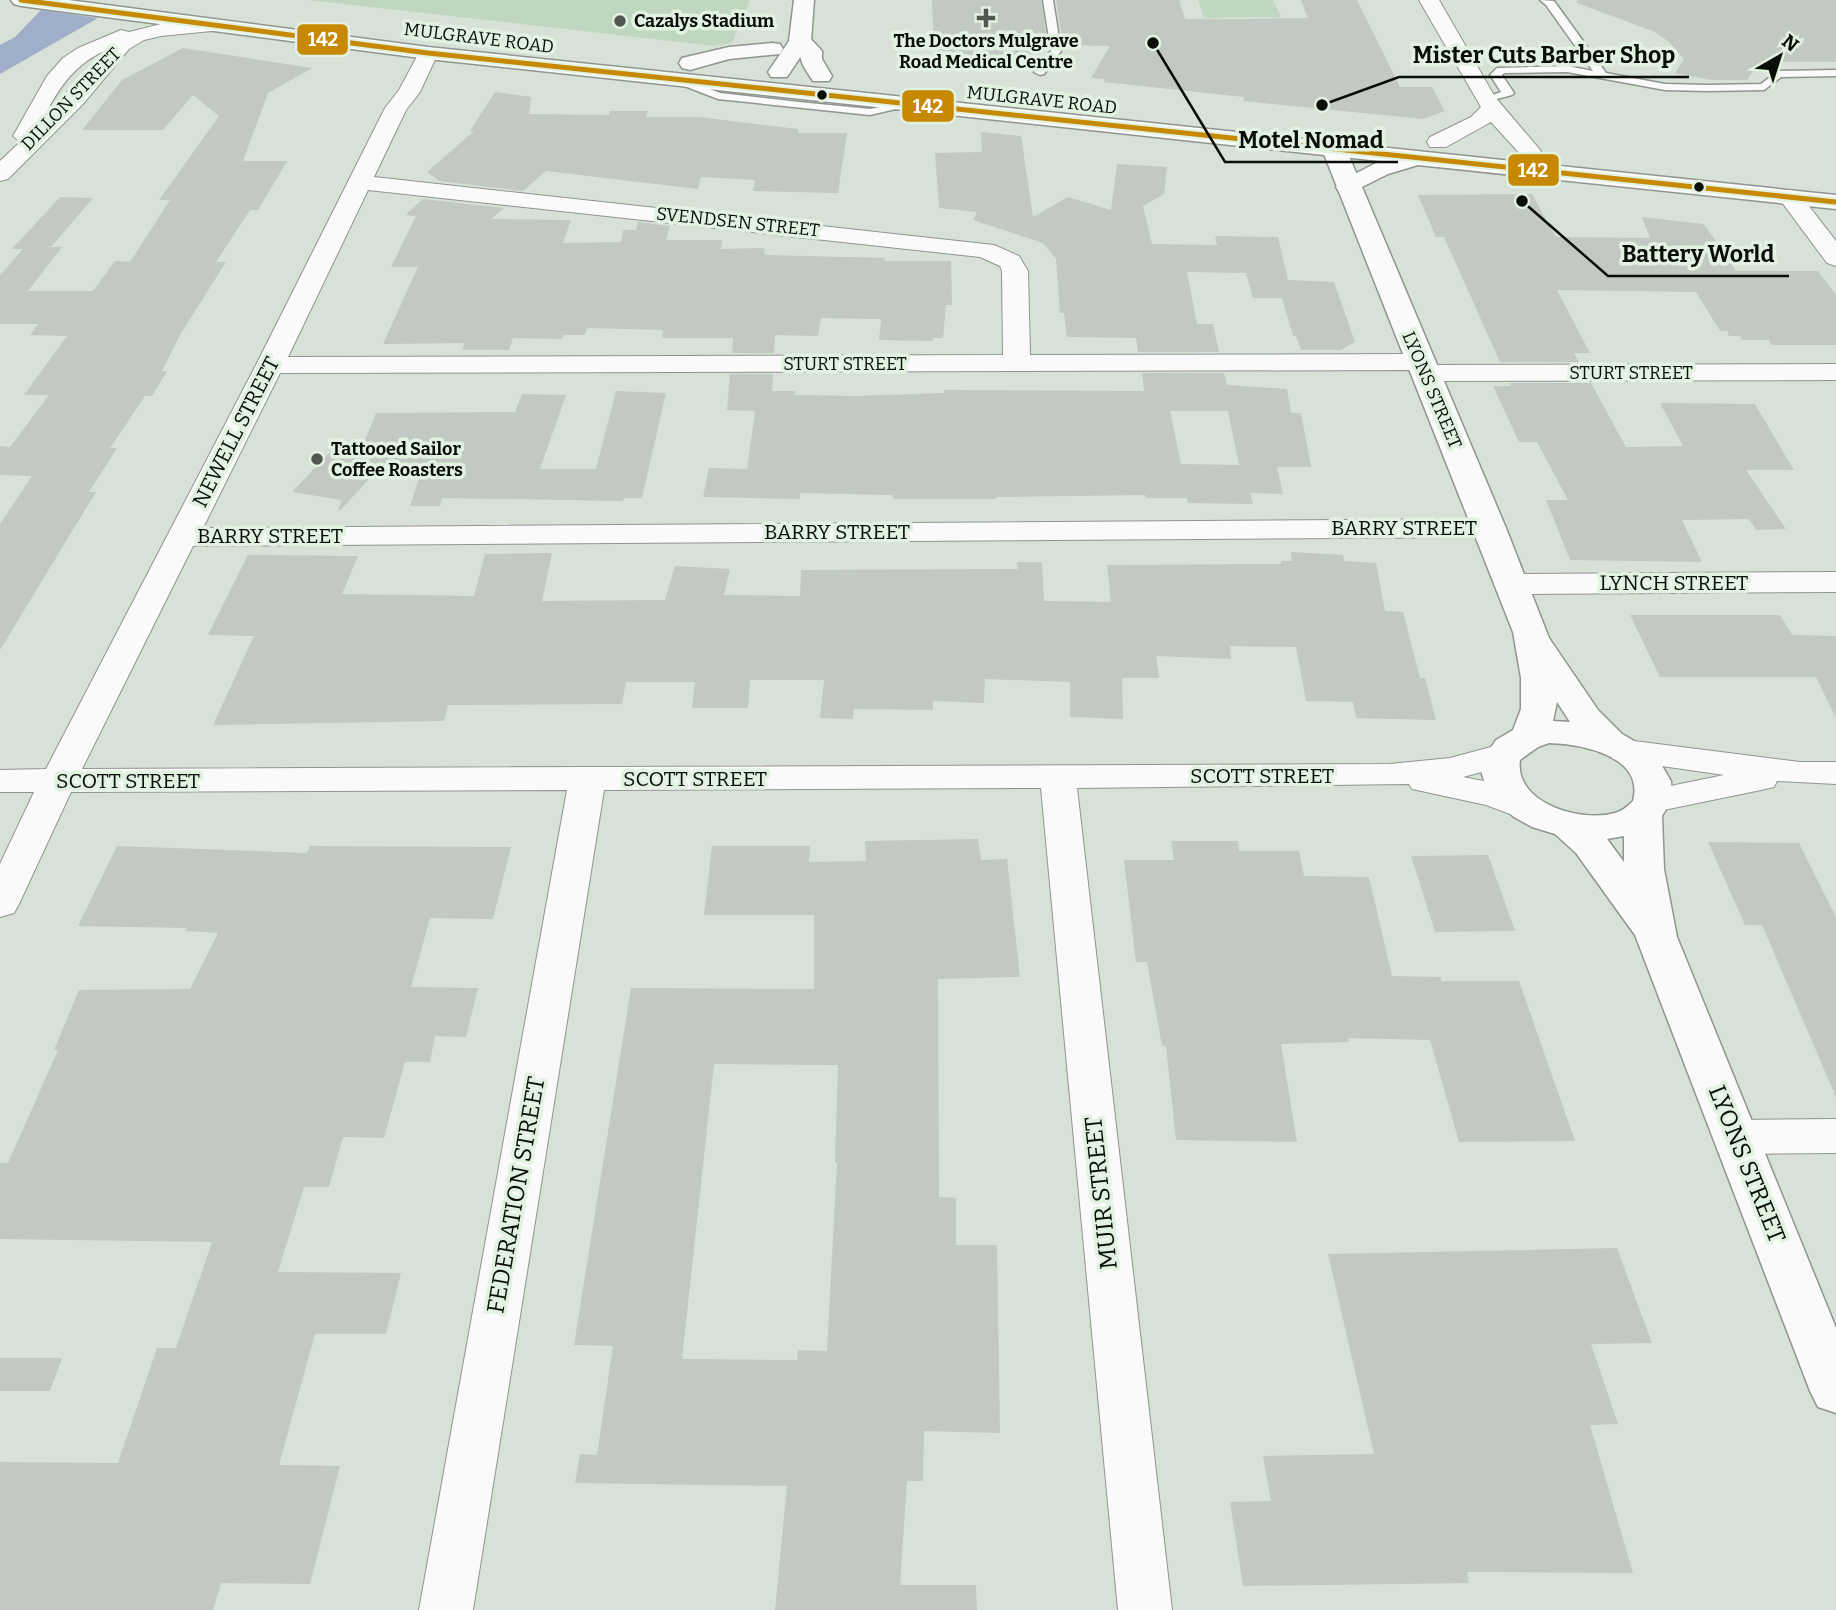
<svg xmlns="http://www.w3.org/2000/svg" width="1836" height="1610" viewBox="0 0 1836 1610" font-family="Bitter,serif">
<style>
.green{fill:#bfd7bf}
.water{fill:#9fafca}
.building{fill:#c2c8c2;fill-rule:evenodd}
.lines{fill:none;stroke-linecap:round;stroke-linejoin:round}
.service-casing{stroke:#8f958f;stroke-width:3}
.minor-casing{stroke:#8f958f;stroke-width:2}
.tertiary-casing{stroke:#8f958f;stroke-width:3}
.primary-casing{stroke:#8f958f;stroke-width:3}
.service{fill:#f9faf9;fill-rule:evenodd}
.minor{fill:#f9faf9;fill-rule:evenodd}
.tertiary{fill:#f9faf9;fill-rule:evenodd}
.primary{fill:#f9faf9;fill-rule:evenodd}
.bus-1-casing{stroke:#e1f2e1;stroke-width:9}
.bus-1{stroke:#c78802;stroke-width:5}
.poi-dot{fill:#515851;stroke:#e1f2e1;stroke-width:2.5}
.bus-dot{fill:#090e09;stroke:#e1f2e1;stroke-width:2.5}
.labels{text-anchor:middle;stroke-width:7;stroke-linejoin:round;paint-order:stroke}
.far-poi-label{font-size:18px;font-weight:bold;fill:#090e09;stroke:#e1f2e1;text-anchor:start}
.far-street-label{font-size:18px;fill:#090e09;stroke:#e1f2e1}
.street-label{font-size:21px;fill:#090e09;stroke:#e1f2e1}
.near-street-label{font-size:24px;fill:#090e09;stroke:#e1f2e1}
.leader{fill:none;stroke:#090e09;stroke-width:2.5}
.callout-dot{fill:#090e09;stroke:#e1f2e1;stroke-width:2.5}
.callout-label{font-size:23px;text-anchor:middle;font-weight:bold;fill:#090e09;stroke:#e1f2e1;stroke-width:7;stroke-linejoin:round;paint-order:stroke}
.line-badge{stroke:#e1f2e1;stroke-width:2.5}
.badge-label{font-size:19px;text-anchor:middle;font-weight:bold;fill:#fff}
</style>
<rect width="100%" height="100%" fill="#d8e1d8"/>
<path class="green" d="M308,0H750L732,43L715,46Z
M1198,0H1273L1281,17L1204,18Z"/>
<path class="water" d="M41,10L98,18L0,74V45L15,37Z"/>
<path class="building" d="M932,0H1041L1048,46L1034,61L934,51Z
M1056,0H1179L1185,19H1245L1308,18L1301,0H1357L1400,87H1432L1445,111L1423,119L1243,101L1244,97L1104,82L1105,79L1091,78L1110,46L1063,45Z
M1578,0H1836V62H1760L1747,80H1712L1675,73L1684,59L1669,42L1655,32L1577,3Z
M183,48L312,68L268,93L243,161H287L258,210H250L216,262H226L180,335L162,371H167L152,396H145L110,448H117L89,492H96L0,650V524L32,476L0,475V446L10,447L49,395H24L67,336L30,335L38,324H0V275L23,249H12L60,197L93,198L51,247H62L28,291H93L115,261L130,262L170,200H159L219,116L193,95L163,130H82L122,80Z
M495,92L531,97L529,114L609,115L610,111H648L646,117H699L798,129V133H847L838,193L753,191L755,180L701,177L698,189L546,171L523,191L439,181L427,172L474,131H470Z
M981,132L1021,136L1033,217L1068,197L1111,210L1117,164L1167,167L1164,194L1143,206L1152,244L1217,245L1215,236L1278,237L1288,280L1334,282L1355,342L1341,350H1301L1296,336H1293L1282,298H1253L1246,273L1187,272L1197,324H1213L1219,352H1138L1136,338L1067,337L1064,313H1060L1056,259L1043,243L973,220L977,212L939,208L935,153L982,152Z
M1532,194L1556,237L1650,238L1642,217L1704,224L1736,271H1818L1836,295V345H1771L1769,340H1742L1740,336H1729L1727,331H1720L1696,292L1557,290L1590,353H1574L1579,362H1500L1444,237H1436L1418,195Z
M423,199L504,208L491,219L571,220L563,243L621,242L623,230H636L638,222L670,226L666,240H722L721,249L764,248L765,255L885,258L884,261H951L952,305H946L943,338H933V341L879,340L881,319L821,318L818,336L775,335L774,353H732L733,338H662L663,330L587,328L585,335H563L562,339L513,338L509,350H462L465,343L383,344L418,267H391L416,216L405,215Z
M1142,373H1224L1227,385L1287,389L1291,413H1301L1311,467H1277L1283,494L1250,493L1253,504L1188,503L1187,498H1146L1145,495L996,497V499H893V495L800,493V499L703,497L709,468L747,469L755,411L727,410L730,374H773L772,391H795L794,395L856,396L944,393V390L1144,391ZM1170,411H1228L1239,465L1181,464Z
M1510,383H1591L1626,447L1683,446L1660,403L1755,404L1794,470H1746L1786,529L1756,530L1749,519L1682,520L1702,562L1570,560L1546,500H1568L1537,442H1519L1493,386H1511Z
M616,391L666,393L642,498H624L623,501L442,498L440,506H410L422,469H378L340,511L338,509L342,500L292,492L329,453L333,454L339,448L361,451L376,413L515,412L522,394L566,395L540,469H596Z
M1291,552L1343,555L1344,561L1376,563L1385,611L1403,612L1420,678H1425L1436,720L1356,718L1353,702L1306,701L1296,647L1230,646L1231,659L1156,656L1159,678H1122L1123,719L1070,717V682L985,679L984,703L933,701V710L854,709L853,719L820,718L824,680H750L748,708H692L695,682H626L622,704L448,705L444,721L213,725L254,636L208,635L248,555L358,556L342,594L474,596L485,554L552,553L542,601L665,600L675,566L730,569L724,595L800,596L801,570L1018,569L1017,562H1042L1044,601L1111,602L1107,565L1281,564V561H1292Z
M1630,615H1780L1792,635L1836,636V718L1816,677H1660Z
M978,839L981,860L1007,859L1020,977L938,979L939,1197L956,1198V1245H997L1000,1433L924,1431L923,1481H907L900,1585H976L977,1610H775L787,1486L575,1483L580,1454L597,1455L613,1346L574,1345L631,988L814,989V915H704L712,846H810L809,862L866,861L865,841ZM714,1064L838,1065L835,1163H837L827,1351L798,1350L797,1360L682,1359Z
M1171,841H1238L1239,851H1299L1304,876L1369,877L1392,976L1441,977V981H1519L1575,1141L1459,1142L1430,1040L1348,1038L1349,1042L1281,1044L1297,1142L1176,1140L1166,1046H1162L1147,962H1136L1124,860H1174Z
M1708,842L1799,843L1836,917V1097L1762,925H1745Z
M117,846L307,853L310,846L511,847L493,919L430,918L411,987L478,988L466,1037L435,1036L430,1062H405L384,1138L343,1137L329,1187H304L278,1272L401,1273L386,1334H315L279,1465L340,1466L310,1584L221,1583L213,1610H0V1462L118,1463L157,1348H176L212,1242L0,1239V1163H8L58,1050H54L79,990L190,989L218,933L185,931L187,928L78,926Z
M1488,855L1515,931L1435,932L1411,856Z
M1617,1248L1652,1343L1591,1344L1618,1424L1590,1425L1633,1573L1467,1572L1469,1583L1243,1586L1230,1502L1271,1501L1263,1456L1374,1454L1328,1254Z
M0,1358H62L50,1391H0Z"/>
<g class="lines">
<g class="service-casing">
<path id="service" d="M1043,0H1053L1061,51L1044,74L1040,75L1034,72L1051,51Z
M1540,0L1554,1L1606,73L1665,84L1708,85L1761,84L1778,71L1836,70V76L1781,77L1764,90L1708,91L1665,90L1567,72L1504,73L1502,75L1514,93L1512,95L1482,103V99L1501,92L1490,75L1497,68L1567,66L1593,71L1546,5Z
M669,76H677L720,93L799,102L870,109L911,101L917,104L870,115L718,99L669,80Z"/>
</g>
<g class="minor-casing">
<path id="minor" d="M1419,0H1439L1495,97L1541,151L1538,156H1522L1491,122L1446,147H1430L1427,142L1430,137L1471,117L1481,107Z
M215,20L222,22L225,26L222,30L161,36L144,40L129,49L83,104L8,179L0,181V161L20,142L13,136L47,76L63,58L78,48L121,30L129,32L161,24ZM106,50L44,117C59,87 75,64 106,50Z
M428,47L435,49L438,53L420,92L406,110L374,177L994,245L1019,256L1028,271L1030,355L1420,354L1430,356L1434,362L1432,365L1836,364V380L1425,381L1415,379L1411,373L1413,370L280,373L203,528L1490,519L1501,521L1505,528L1501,535L1490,537L193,546L82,769L1390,764L1450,758L1502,744L1515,747L1520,755L1515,763L1463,777C1487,782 1534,788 1547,809L1542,817L1529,821L1486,805L1412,789L1409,784L1077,788L1172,1610H1118L1041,788L604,790L473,1610H419L567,790L71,792L19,904L14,913L0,917V864L34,792H0V770L46,769L256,365L385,108L399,90L421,49ZM368,190L980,257L1000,266L1002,271L1003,355L288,357Z
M1790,190L1798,192L1836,241V266L1827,263L1778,197L1782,192Z
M1836,572V592L1512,594L1501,591L1496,584L1501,577L1512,574Z
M1626,740L1800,762H1836V784L1777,781L1774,787L1761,790L1654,812L1641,808L1636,800L1641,792L1724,775L1613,759L1608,751L1613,743Z
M1836,1119V1153L1736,1154L1720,1149L1714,1137L1720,1125L1736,1120Z"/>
</g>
<g class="tertiary-casing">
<path id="tertiary" d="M794,0H814L811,41L787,77H771L768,72L789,41Z
M1334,142L1342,144L1346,149L1506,528L1549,638L1598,710L1622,734L1648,749L1658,759L1671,781L1672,800L1662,816L1664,869L1677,937L1836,1328V1413L1818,1407L1810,1391L1635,935L1576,853L1555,834L1532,827L1514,817L1500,805L1485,784L1481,771L1483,759L1496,740L1513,730L1521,709V678L1513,632L1322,149L1326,144ZM1557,702L1570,722L1553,721ZM1549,743C1580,744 1645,755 1633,801C1628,806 1622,811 1615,813C1580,823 1514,803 1520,760L1538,747ZM1624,836V862L1607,839Z"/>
</g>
<g class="primary-casing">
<path id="primary" d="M11,0H68L428,47L1836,195V209L1418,165L1388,174L1348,194L1339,192L1336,187L1339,182L1380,161L428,59L21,6L14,4Z
M800,35L808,36L822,51V59L832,76L829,81H813C807,72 800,63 800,53L789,41L792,36Z
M772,43L780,44L783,49L780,54L729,59L690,70L682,68L679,63L682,58L729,47Z"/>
</g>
<use href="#service" class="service"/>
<use href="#minor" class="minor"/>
<use href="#tertiary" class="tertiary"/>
<use href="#primary" class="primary"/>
<g class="bus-1-casing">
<path id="bus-1" d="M21,0L428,53L1836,202"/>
</g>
<use href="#bus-1" class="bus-1"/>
</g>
<g class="poi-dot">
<path d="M982.5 7.5h7v7h7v7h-7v7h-7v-7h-7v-7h7z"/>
<circle cx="620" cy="21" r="7"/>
<circle cx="317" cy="459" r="7"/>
</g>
<g class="bus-dot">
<circle cx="822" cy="95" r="6"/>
<circle cx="1699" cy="187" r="6"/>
</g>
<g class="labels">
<g class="far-poi-label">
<text x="634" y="27">Cazalys Stadium</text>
<text x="986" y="47" text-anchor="middle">The Doctors Mulgrave<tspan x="986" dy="21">Road Medical Centre</tspan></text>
<text x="331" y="455">Tattooed Sailor<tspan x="331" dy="21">Coffee Roasters</tspan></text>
</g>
<g class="far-street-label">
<text transform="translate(479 38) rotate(7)" y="6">MULGRAVE ROAD</text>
<text transform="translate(71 99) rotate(-46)" y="6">DILLON STREET</text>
<text transform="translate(1042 100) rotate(6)" y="6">MULGRAVE ROAD</text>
<text transform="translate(738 222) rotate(6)" y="6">SVENDSEN STREET</text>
<text x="845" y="370">STURT STREET</text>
<text x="1631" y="379">STURT STREET</text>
<text transform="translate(1432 390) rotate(67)" y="6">LYONS STREET</text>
</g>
<g class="street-label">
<text transform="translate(236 432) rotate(-63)" y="7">NEWELL STREET</text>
<text x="1404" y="535">BARRY STREET</text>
<text x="837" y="539">BARRY STREET</text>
<text x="270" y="543">BARRY STREET</text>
<text x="1674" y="590">LYNCH STREET</text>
<text x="1262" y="783">SCOTT STREET</text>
<text x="695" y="786">SCOTT STREET</text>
<text x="128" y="788">SCOTT STREET</text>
</g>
<g class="near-street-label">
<text transform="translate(1747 1164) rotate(68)" y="8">LYONS STREET</text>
<text transform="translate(1101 1193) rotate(-96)" y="8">MUIR STREET</text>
<text transform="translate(516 1195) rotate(-80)" y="8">FEDERATION STREET</text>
</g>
</g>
<path class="leader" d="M1322 105L1399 77H1689M1153 43L1225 162H1398M1522 201L1608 276H1789"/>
<g class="callout-dot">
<circle cx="1322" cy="105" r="7"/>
<circle cx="1153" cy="43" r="7"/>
<circle cx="1522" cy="201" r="7"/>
</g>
<g class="callout-label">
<text x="1544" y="63">Mister Cuts Barber Shop</text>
<text x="1311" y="148">Motel Nomad</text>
<text x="1698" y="262">Battery World</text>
</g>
<g class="line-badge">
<rect x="296" y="23" width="53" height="33" rx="7" fill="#c78802"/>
<rect x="901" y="89" width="54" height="34" rx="7" fill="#c78802"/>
<rect x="1507" y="153" width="53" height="34" rx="7" fill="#c78802"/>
</g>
<g class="badge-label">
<text x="323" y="46">142</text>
<text x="928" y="113">142</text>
<text x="1533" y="177">142</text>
</g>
<g transform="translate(1780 56) rotate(39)" stroke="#e1f2e1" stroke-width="5" paint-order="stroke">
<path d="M0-5L12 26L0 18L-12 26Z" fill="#090e09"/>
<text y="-10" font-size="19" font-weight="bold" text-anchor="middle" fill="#090e09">N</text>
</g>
</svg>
